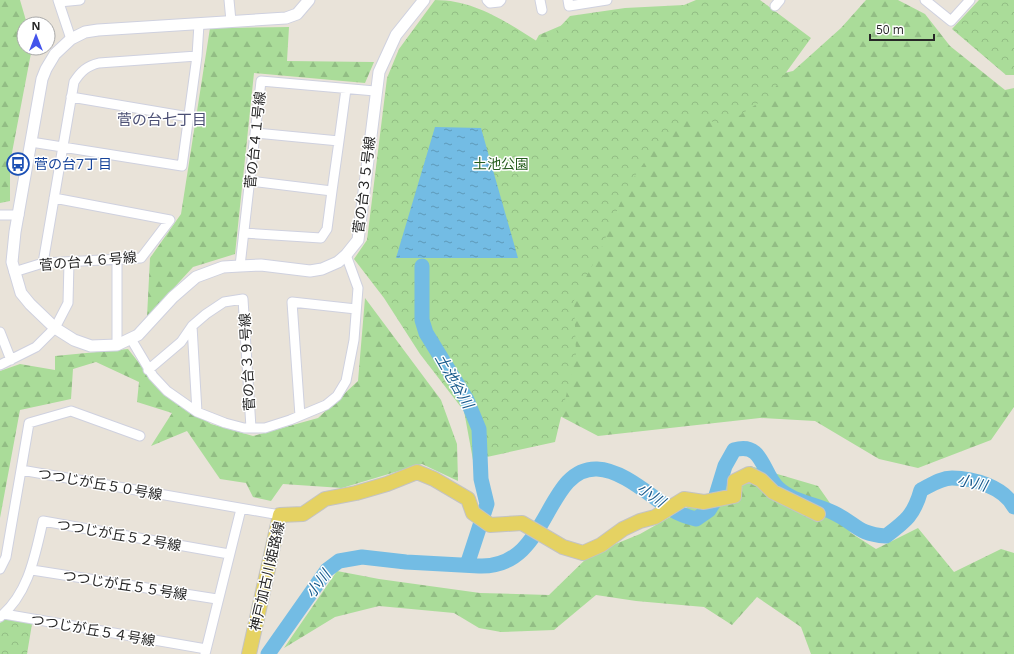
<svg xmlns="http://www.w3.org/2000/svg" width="1014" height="654" viewBox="0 0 1014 654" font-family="'Open Sans','Noto Sans JP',sans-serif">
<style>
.forest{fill:url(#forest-firs)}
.park{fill:url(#park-crowns)}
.water{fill:url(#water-ripples)}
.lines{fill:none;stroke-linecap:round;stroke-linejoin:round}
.river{stroke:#73bce4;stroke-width:15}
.minor-casing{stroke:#cfd1df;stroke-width:11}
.tertiary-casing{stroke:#cfd1df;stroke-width:13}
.primary-casing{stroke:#c3c3c3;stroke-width:16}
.minor{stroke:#fff;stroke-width:9}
.tertiary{stroke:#fff;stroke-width:11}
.primary{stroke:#e5d262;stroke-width:14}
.labels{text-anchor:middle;stroke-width:3;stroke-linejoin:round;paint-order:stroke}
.street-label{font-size:14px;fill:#272727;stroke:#fff}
.transit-label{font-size:14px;fill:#164399;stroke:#fff;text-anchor:start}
.park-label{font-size:14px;fill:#265d1e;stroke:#fff}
.neighbourhood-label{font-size:15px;fill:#4b4f74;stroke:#fff}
.water-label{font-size:15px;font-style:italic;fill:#17598b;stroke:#fff}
</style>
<defs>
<pattern id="forest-firs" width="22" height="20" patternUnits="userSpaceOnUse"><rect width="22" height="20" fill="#aadc99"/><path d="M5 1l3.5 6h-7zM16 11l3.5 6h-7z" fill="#92bd84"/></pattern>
<pattern id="park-crowns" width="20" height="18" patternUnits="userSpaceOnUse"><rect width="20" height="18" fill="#aadc99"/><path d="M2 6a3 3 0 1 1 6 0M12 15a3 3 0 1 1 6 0" fill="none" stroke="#92bd84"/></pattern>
<pattern id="water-ripples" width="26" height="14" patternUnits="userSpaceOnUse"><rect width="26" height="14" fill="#73bce4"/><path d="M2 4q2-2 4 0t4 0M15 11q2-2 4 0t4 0" fill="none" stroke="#5e99b9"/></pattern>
</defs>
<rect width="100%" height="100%" fill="#e9e3d9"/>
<path class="forest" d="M0,0H20L27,24H24V48H32L10,163V201L0,203Z
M866,0H898L925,14L950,46L1005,90L1014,88V407L991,440L918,468L879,459L815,421L760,418L598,436L556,414L502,103L539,35L586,15L758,79L793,71L841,28Z
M289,27L287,61L374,62L365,83L254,73L235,254L193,267L147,317L150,258L181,214L210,28Z
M365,298L441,400L457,444L458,481L422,464L342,488L283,484L271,501L253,497L246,483L220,479L187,431L151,446L172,413L137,402L139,382L96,362L73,369L71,399L20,410L0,518V371L20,364L55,370V356L128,349L162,392L211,424L253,436L318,418L358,381Z
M750,466L818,486L851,533L876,549L918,528L954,572L1001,549L1014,553V654H811L801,627L757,597L732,625L704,607L636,601L596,595L554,630L501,632L479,628L454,613L379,606L335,617L284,648L337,571L379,579L480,593L549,595L591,554L640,534L709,495Z"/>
<path class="park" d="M435,0C477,0 509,24 543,45L570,16L625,8L684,5L696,0H760L811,38L769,96L725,125L687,115L657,144L626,189L600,251L574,300L576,354L555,442L473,460L464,411L420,354L384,298L354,259L367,240L387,78L399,49Z
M979,0H1014V75H1006L952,29Z
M6,618L32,624L27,654H0V623Z"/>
<path class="water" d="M435,127L481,128L518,258H396Z"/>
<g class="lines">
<path class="river" d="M422,266V320L426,333L467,400L479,429L481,479L487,504L467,565
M268,654L327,570L339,561L362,557L406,562L479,566C550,569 544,467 597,469C623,470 650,496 671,509C679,514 688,517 696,519L709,510L714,502L725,466L734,450C763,441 762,473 778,488C793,502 816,504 834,513C857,524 857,534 886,536C906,521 914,515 921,490C931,485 941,478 952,478C973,478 1004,487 1014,507"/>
<g class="minor-casing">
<path id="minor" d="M58,0L71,39
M229,0L231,21
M487,0L490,3L499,2L501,0
M540,0L542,10
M568,0L569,6L607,0
M925,0L951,21L970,0
M59,2L80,0
M775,6L780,0
M71,97L189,117
M256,133L339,141L346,89
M31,142L182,166L197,56L199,24
M332,191L339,141
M0,215H19
M244,233L321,238L327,229L332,191L250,181
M43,263L74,82C81,71 87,66 99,63L197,56
M240,266L261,81L375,91
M14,272L43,263L141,258L170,220L54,198
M192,326L197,412
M0,332L11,360
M131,339L153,376L167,391L197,412L225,423L244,428H265L290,420L326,405L337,396L346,381L354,340L358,288L346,255
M117,345V259
M0,365L36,347L55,328L68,303L69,262
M148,370L181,342L192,326L206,314L224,302L243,299L251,428
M300,416L292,302L356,309
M21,470L29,423L71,411L140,436
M0,569L6,557L21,470L280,515
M32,570L217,599
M4,614L206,649
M0,617C29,593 35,555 43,521L229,554
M205,654L241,509"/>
</g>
<g class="tertiary-casing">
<path id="tertiary" d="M309,0L297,14L286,18L98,30L85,32L71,39L55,54L46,69L42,79L15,232L12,262L21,293L30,304L55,328L74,340L91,346L117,345L138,335L173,297L196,277L223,267L240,266L261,265L310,271L322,269L338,262L346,255L358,240L379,72L396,35L424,0"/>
</g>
<g class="primary-casing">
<path id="primary" d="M249,654L280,515L303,514L325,499L356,493L387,484L417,472L434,479L468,499L473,513L490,525L522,523L563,547L583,553L601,545L623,529L640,521L655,517L684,499L704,502L734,496L735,481L749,474L761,480L773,492L818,514"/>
</g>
<use href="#minor" class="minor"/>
<use href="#tertiary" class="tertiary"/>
<use href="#primary" class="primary"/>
</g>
<defs>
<g id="bus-ring" transform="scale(1.15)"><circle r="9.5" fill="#fff" stroke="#1a4fb4" stroke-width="1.5"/><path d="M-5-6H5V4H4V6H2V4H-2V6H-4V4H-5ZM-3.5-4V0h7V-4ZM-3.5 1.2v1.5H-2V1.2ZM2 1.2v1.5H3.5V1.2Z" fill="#1a4fb4"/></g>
</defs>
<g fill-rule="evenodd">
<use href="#bus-ring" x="18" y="164"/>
</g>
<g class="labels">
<g class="street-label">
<text transform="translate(255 140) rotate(-84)" y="5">菅の台４１号線</text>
<text transform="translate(364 185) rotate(-83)" y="5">菅の台３５号線</text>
<text transform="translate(88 261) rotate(-5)" y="5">菅の台４６号線</text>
<text transform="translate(247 362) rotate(-93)" y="5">菅の台３９号線</text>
<text transform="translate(100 484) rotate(10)" y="5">つつじが丘５０号線</text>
<text transform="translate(119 535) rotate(10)" y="5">つつじが丘５２号線</text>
<text transform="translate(267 576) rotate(-77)" y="5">神戸加古川姫路線</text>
<text transform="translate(125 585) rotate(9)" y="5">つつじが丘５５号線</text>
<text transform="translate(93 630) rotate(10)" y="5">つつじが丘５４号線</text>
</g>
<g class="transit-label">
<text x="34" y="169">菅の台7丁目</text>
</g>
<g class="park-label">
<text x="501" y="169">土池公園</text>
</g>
<g class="neighbourhood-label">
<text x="162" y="125">菅の台七丁目</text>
</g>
<g class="water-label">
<text transform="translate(454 381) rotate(60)" y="5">土池谷川</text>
<text transform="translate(972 483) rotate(13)" y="5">小川</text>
<text transform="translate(651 495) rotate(34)" y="5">小川</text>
<text transform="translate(318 584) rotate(-52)" y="5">小川</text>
</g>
</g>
<g transform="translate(36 36)"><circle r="19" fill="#ffffff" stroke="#a9a9a9"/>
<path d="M0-3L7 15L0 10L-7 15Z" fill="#4454eb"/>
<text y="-6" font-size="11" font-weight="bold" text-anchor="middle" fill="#272727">N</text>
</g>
<path d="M870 34v6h64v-6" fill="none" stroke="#272727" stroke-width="2"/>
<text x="876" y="34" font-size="12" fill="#272727" stroke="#ffffff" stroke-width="3" paint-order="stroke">50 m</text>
</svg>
